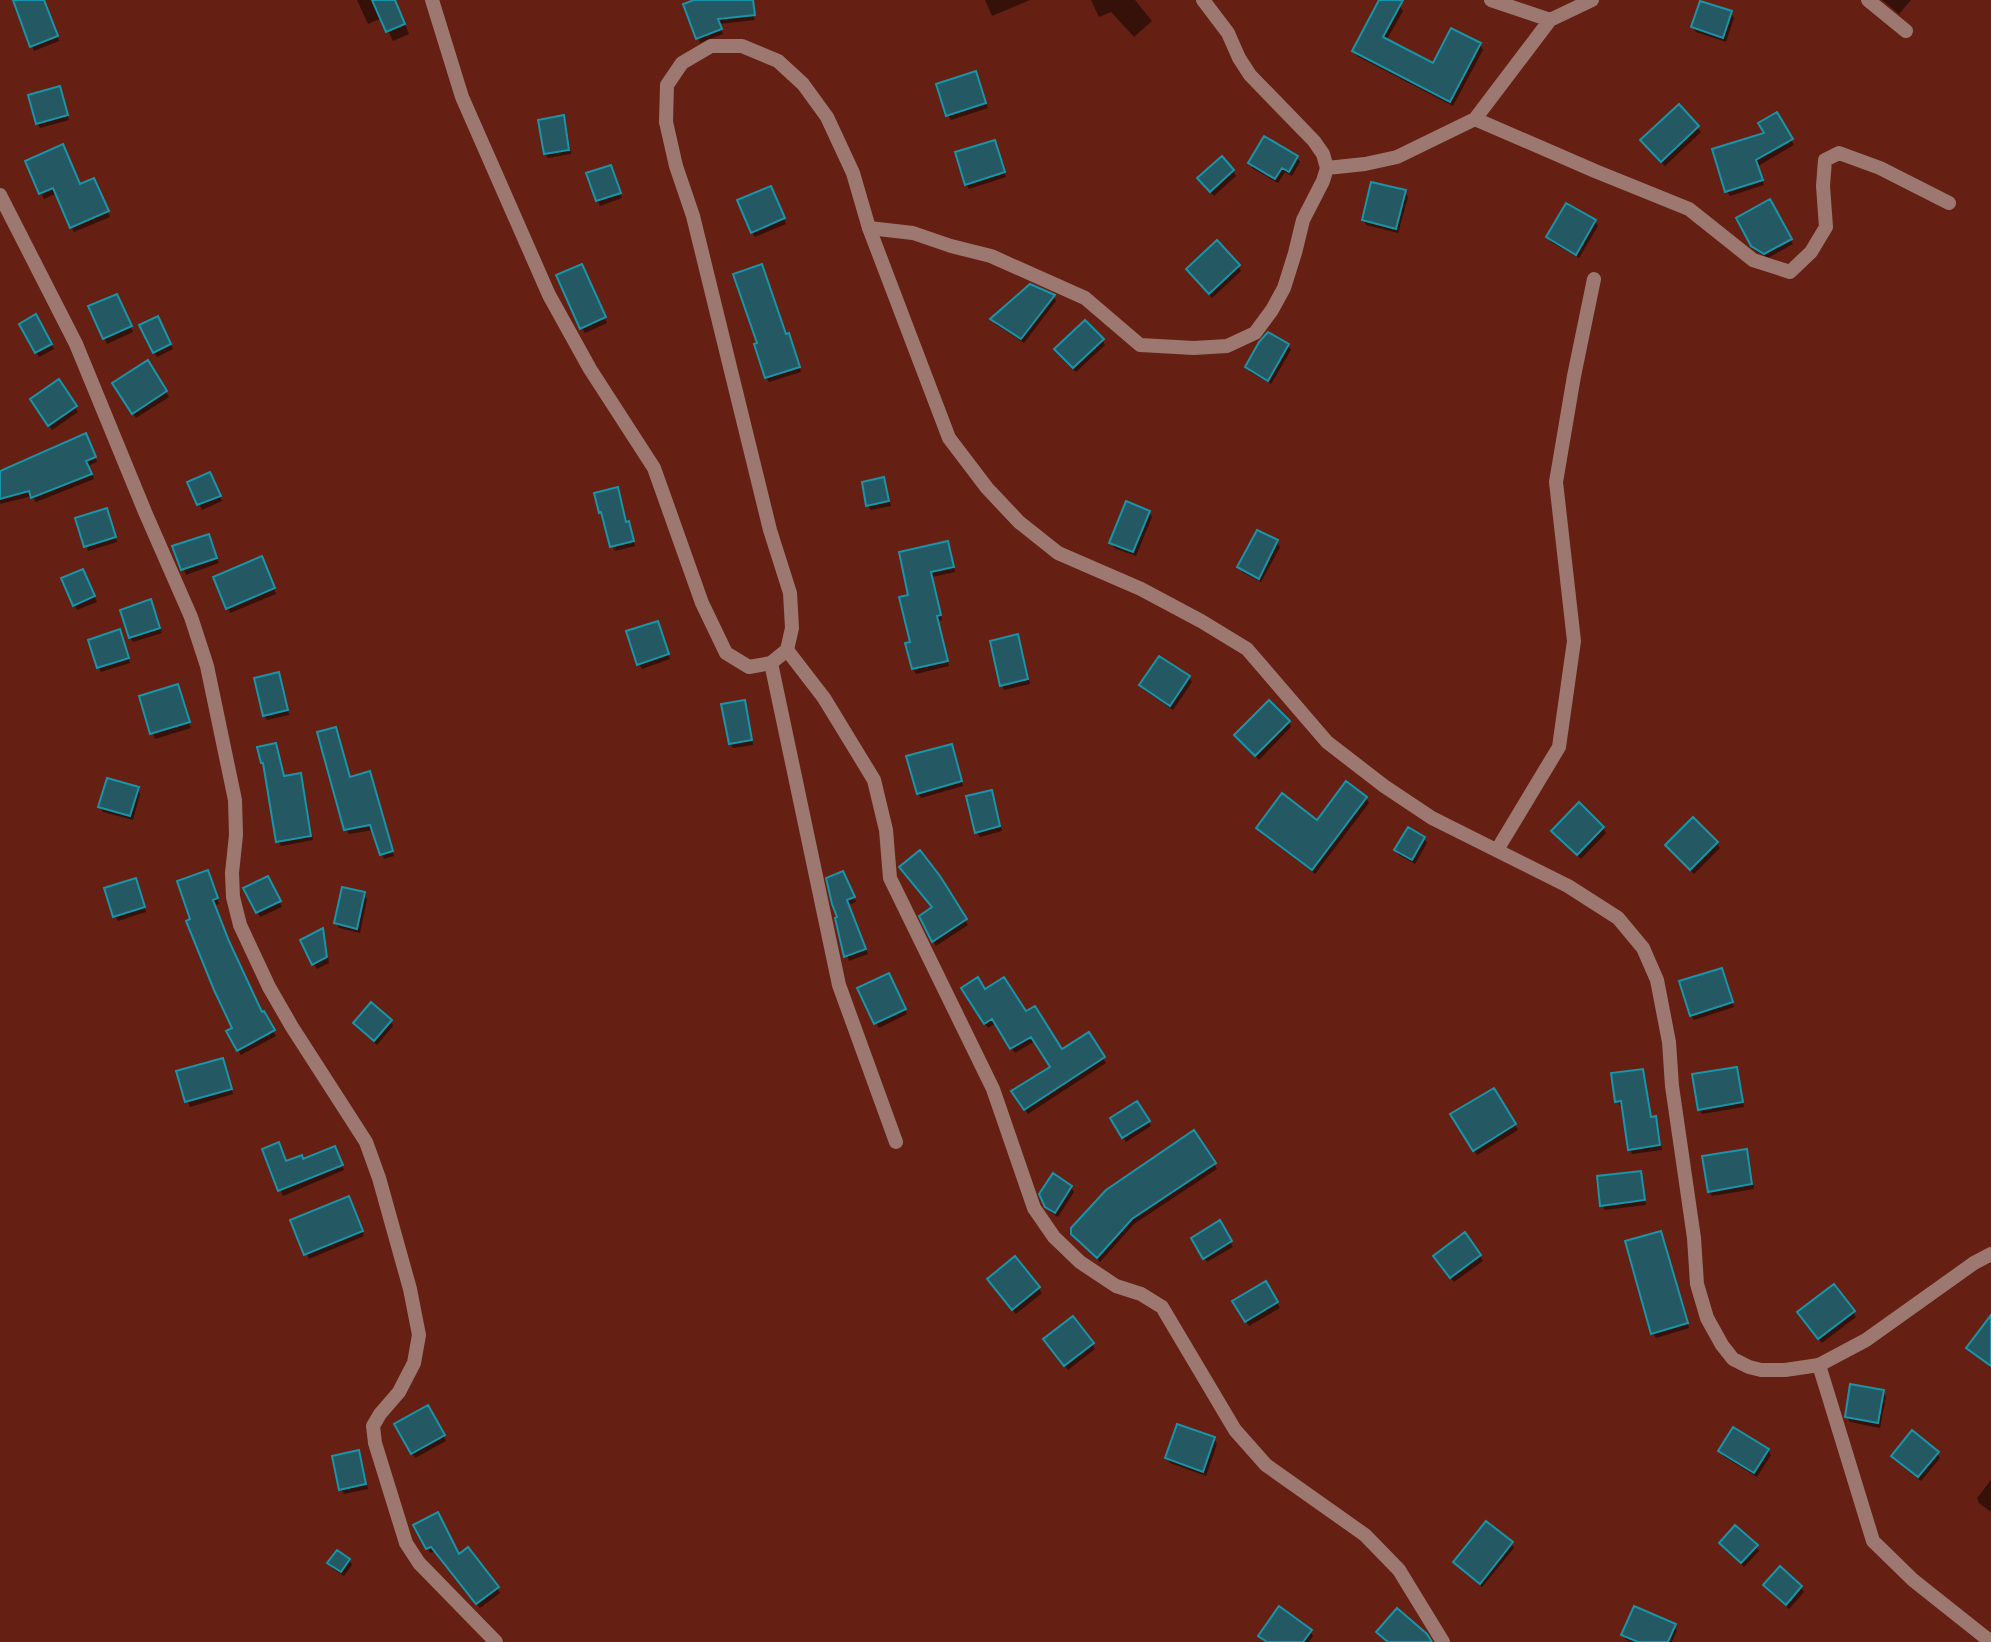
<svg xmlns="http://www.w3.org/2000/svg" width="1991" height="1642" viewBox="0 0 1991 1642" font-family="Poppins,sans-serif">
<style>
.shadow{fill:#0007}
.building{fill:#245963;stroke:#1994a8;stroke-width:2}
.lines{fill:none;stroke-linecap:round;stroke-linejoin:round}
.minor{stroke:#9c7870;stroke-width:14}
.tertiary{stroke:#9c7870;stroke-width:14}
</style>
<rect width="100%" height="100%" fill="#652013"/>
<path class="shadow" d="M15,0H44L59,41L34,51Z
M357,0H395L409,34L393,41L382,18L368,24Z
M699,0H748L755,20L719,24L723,34L700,43L698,38Z
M985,0H1030L992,16Z
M1091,0H1135L1152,21L1134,37L1111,12L1099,17Z
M1381,0H1389L1400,6L1403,11L1386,41L1433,65L1480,45L1483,50L1453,106L1357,56L1354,51Z
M1882,0H1911L1899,14Z
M1731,13L1734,18L1726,42L1696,32L1693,27Z
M975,73L988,108L951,120L948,115Z
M59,88L69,120L40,128L37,123Z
M1679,107L1701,132L1665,166L1645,146Z
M1777,114L1794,145L1758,166L1764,185L1730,196L1727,191L1766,134Z
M563,117L566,122L571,154L548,158L545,154Z
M997,147L1006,177L969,189L966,184Z
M1297,157L1300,162L1292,176L1285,172L1278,183L1252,168L1250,163Z
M27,161L80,186L96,185L110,217L74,232L57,193L44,199Z
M1233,171L1236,176L1214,196L1202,183Z
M613,172L622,198L600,206L588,174Z
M1405,192L1408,197L1398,233L1366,225L1364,220Z
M773,193L786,224L755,237L752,232Z
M1770,202L1793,244L1768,258L1756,251L1738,219Z
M1595,221L1598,226L1579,258L1551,242L1548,237Z
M1238,266L1241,271L1212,298L1188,270Z
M584,271L607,323L585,333L582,328Z
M764,271L787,335H788L791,340L801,372L769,382L766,377L759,344Z
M1054,296L1056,301L1024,343L995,324L992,319Z
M119,301L133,332L107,344L91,307Z
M35,317L54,349L39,357L21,325Z
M160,323L173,349L157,357L154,352Z
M1102,340L1105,345L1076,372L1059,354Z
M1288,345L1291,350L1271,384L1250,372L1247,367Z
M147,362L169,397L136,418L114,383Z
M58,382L78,412L52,430L32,400Z
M88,440L97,462L88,466L94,479L36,502L32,496L0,504V468L2,472Z
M212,479L222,501L202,510L190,483Z
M883,479L886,484L891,506L871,510L868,505Z
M617,489L635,546L615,551L601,512Z
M1149,512L1152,517L1136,556L1114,548L1111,542Z
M109,515L117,542L88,551L86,546Z
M211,541L219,563L186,575L175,547Z
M1277,542L1280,547L1261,582L1242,572L1239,567Z
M947,543L950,548L955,572L932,577L942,620L938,621L949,666L916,674L913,669L911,596Z
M264,563L276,594L230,613L227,608Z
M85,576L97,602L77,610L75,605Z
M151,601L162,633L133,642L130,637Z
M660,628L670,659L642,669L639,664Z
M122,636L130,663L101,672L99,667Z
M1017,636L1020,641L1030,684L1004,690L1002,685Z
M278,674L281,679L289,715L267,720L264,715Z
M1189,677L1192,682L1173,710L1144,690L1142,685Z
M177,686L191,728L155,739L141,697Z
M744,702L747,707L753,745L733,748L730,743Z
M1289,722L1291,727L1259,760L1236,735Z
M338,734L351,778L369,773L372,778L394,856L384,859L373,830L349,834L346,829Z
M275,745L278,750L284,778L300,775L303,780L313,840L281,846L278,841L266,768L262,763Z
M954,751L963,786L921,798L918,793Z
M137,789L140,794L133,820L103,812L100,807Z
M991,792L994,797L1002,831L980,837L977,832Z
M1366,798L1369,803L1315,874L1261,833L1258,828L1317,822Z
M1603,828L1606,833L1581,859L1556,836L1554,831Z
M1424,838L1427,843L1415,864L1399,855L1396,850Z
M1717,843L1720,848L1694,874L1670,850Z
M210,877L219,904L215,905L231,948L261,1014L263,1013L276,1036L241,1055L228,1032L235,1029L192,920Z
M939,877L968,925L936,946L921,916L934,908Z
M268,878L282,907L260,917L246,889Z
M845,878L856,902L849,905L868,954L849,961L837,919Z
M138,885L146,912L118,921L115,916Z
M364,894L367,899L360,933L339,928L336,923Z
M322,931L325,935L329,963L317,969L302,941Z
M1721,970L1734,1007L1694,1020L1691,1015Z
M891,980L907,1014L879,1028L876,1023Z
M963,989L985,991L1026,1013L1062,1052L1089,1035L1106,1063L1028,1114L1014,1091L1052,1068L1035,1041L1015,1053L996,1023L988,1028Z
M391,1021L393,1026L377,1045L358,1028L355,1023Z
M225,1065L233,1094L190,1107L179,1073Z
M1736,1069L1739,1074L1744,1107L1702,1114L1699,1109Z
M1642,1070L1645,1075L1652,1119L1655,1118L1658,1123L1662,1150L1632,1154L1630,1149L1623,1106H1620L1617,1101Z
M1494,1090L1518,1130L1477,1155L1453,1114Z
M1137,1103L1151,1126L1126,1142L1112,1119Z
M1194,1132L1217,1169L1134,1224L1100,1262L1073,1236L1070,1231L1107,1191Z
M264,1150L286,1162L338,1154L344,1170L283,1196Z
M1746,1151L1749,1156L1754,1189L1712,1196L1709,1191Z
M1640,1173L1643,1178L1646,1205L1605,1210L1602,1205Z
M1071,1187L1074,1192L1058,1217L1050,1212L1047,1207Z
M351,1203L364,1236L309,1259L293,1221Z
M1219,1223L1233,1247L1207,1262L1193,1238Z
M1660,1233L1689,1328L1656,1338L1653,1333Z
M1480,1256L1483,1261L1454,1282L1438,1261Z
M1015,1259L1042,1293L1016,1314L992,1284Z
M1265,1283L1280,1308L1249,1326L1234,1302Z
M1853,1312L1856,1317L1822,1343L1802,1318Z
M1048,1344H1092L1095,1349L1068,1370Z
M1883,1392L1886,1397L1880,1428L1850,1422L1847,1417Z
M427,1407L446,1441L415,1458L396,1425Z
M1214,1439L1217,1444L1206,1476L1170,1463L1167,1458Z
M1768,1450L1771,1455L1757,1477L1723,1456L1720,1451Z
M358,1452L361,1456L368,1489L344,1494L341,1489Z
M1937,1453L1940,1458L1921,1481L1896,1461L1893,1456Z
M1991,1480V1512L1979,1503L1977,1498Z
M416,1525L497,1588L500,1593L480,1608L436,1551L430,1553Z
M1511,1543L1514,1548L1482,1587L1458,1567L1455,1562Z
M1721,1543L1756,1546L1759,1551L1744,1567L1724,1548Z
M349,1560L352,1565L344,1576L332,1568L329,1563Z
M1780,1569L1801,1588L1804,1592L1789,1609L1768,1590L1765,1585Z
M1674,1625L1677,1630L1672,1642H1632L1626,1640L1623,1635Z
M1310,1631L1313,1636L1309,1642H1264L1260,1636Z"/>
<path class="building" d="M13,0H44L58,36L30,47Z
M372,0H395L405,24L386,32Z
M694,0H753L755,15L718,19L722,29L696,39L683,4Z
M1379,0H1403L1383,37L1433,63L1451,28L1481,43L1450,102L1352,51Z
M1700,1L1732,11L1723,38L1691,27Z
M976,71L986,103L946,116L936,84Z
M60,86L68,115L36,124L28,95Z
M1679,104L1699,126L1661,162L1640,140Z
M1777,112L1793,139L1756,160L1763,180L1725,192L1712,149L1764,133L1758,123Z
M564,115L569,150L544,154L538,120Z
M1264,136L1298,156L1289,172L1282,168L1275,179L1248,163Z
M995,140L1005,172L965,185L955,152Z
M63,144L80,184L94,178L109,211L70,228L53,188L39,194L25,161Z
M1222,156L1234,170L1210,192L1197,178Z
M611,165L621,193L596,201L586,173Z
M1371,182L1406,190L1396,229L1362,220Z
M771,186L785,218L751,233L737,200Z
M1770,199L1792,239L1764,254L1751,246L1736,218Z
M1566,203L1596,220L1576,255L1546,237Z
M1217,240L1240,265L1209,294L1186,269Z
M582,264L606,317L580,329L556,275Z
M762,264L786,334L789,333L800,367L765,378L754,344L757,343L733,274Z
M1030,284L1055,295L1021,339L990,319Z
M117,294L132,326L103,339L88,306Z
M36,314L52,344L35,353L19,324Z
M158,316L171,344L153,353L139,325Z
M1085,320L1104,339L1073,368L1054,349Z
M1268,332L1289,344L1268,381L1245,367L1259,342Z
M148,360L167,391L132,414L112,383Z
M59,379L77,406L48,426L30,399Z
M86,433L96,457L86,461L92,474L31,498L29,491L0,499V471Z
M210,472L221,496L197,505L187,482Z
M884,477L889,501L866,506L862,482Z
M618,487L626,522L629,521L634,541L610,547L601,512L599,513L594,493Z
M1126,501L1150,511L1133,552L1109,543Z
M107,508L116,537L84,547L75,518Z
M1257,530L1278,540L1259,579L1237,567Z
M209,534L217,558L181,570L172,546Z
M948,541L954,567L931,572L941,615L937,616L948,661L912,669L905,643L910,642L899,597L908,595L899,552Z
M262,556L275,588L226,609L213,577Z
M83,569L95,596L73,606L61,578Z
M151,599L160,628L129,638L120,610Z
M658,621L669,654L637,665L626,631Z
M120,629L129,658L97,668L88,640Z
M1018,634L1028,679L1000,686L990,641Z
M1159,656L1190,676L1170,706L1139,685Z
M279,672L288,710L263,716L254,678Z
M178,684L190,722L150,734L139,696Z
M745,700L752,740L729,744L721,704Z
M1269,700L1290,721L1255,756L1234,735Z
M336,727L350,777L370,771L393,851L380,855L370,825L344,830L317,732Z
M276,743L284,776L301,773L311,836L276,842L263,763H261L257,747Z
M952,744L962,781L917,794L906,756Z
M107,778L139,787L130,816L98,807Z
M1346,781L1367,797L1312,870L1256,828L1282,793L1317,820Z
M992,790L1000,826L975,833L966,796Z
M1579,802L1604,827L1577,855L1551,831Z
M1693,817L1718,842L1690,870L1665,845Z
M1408,827L1425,837L1412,860L1394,850Z
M920,850L940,876L967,919L932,942L919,916L932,907L899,867Z
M208,870L218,898L213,900L229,941L262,1012L264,1011L275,1030L237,1051L226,1031L232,1028L214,990L186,921L190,919L177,881Z
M843,871L855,897L847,900L866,949L844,957L835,918L837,917L832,904L826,878Z
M268,876L281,901L256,913L243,888Z
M136,878L145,907L113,917L104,888Z
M342,887L365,892L357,929L334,923Z
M323,928L327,957L312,965L300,940Z
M1722,968L1733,1002L1690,1016L1679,981Z
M889,973L906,1009L874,1024L857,988Z
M978,977L985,989L1004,977L1026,1011L1035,1006L1062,1049L1089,1032L1105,1057L1024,1110L1011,1091L1050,1067L1031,1037L1010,1049L992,1019L984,1024L961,988Z
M371,1002L392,1020L374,1041L353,1023Z
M223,1058L232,1089L185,1102L176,1071Z
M1737,1067L1743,1102L1698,1110L1692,1074Z
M1643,1069L1651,1117L1656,1116L1660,1145L1628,1150L1621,1101L1615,1102L1611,1073Z
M1494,1088L1516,1124L1473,1151L1450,1114Z
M1137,1101L1150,1121L1122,1138L1110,1118Z
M1194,1130L1216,1163L1132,1219L1097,1258L1071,1234V1228L1106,1190Z
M279,1142L286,1161L302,1155L303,1159L335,1146L343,1165L278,1191L262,1149Z
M1747,1149L1752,1184L1708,1192L1702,1156Z
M1641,1171L1645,1200L1600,1206L1597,1176Z
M1053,1173L1072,1186L1055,1213L1045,1207L1039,1194Z
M349,1196L363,1231L304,1255L290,1220Z
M1220,1220L1232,1241L1203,1259L1191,1238Z
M1661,1231L1688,1323L1651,1334L1625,1241Z
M1465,1232L1481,1255L1450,1278L1433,1256Z
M1015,1256L1040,1287L1012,1310L987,1279Z
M1266,1281L1278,1302L1245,1322L1232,1301Z
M1834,1284L1855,1311L1818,1339L1797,1312Z
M1991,1315V1366L1966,1348Z
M1073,1316L1094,1343L1064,1366L1043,1339Z
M1850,1384L1884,1390L1878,1423L1845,1417Z
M428,1405L445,1435L411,1454L394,1424Z
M1177,1424L1215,1437L1203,1472L1165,1458Z
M1733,1427L1769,1449L1754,1473L1718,1451Z
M1912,1430L1939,1452L1918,1477L1891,1456Z
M359,1450L366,1484L339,1490L332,1456Z
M438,1512L459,1554L468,1547L499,1587L476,1604L431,1547L426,1549L413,1525Z
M1486,1521L1513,1542L1480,1584L1453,1562Z
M1735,1525L1758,1545L1741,1563L1719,1543Z
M337,1550L350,1559L341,1572L327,1563Z
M1780,1566L1802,1586L1786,1605L1763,1585Z
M1279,1606L1312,1630L1303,1642H1267L1258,1636Z
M1634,1606L1676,1624L1668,1642H1638L1621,1635Z
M1397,1608L1427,1634L1432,1642H1388L1376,1632Z"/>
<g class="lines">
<path class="minor" d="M1491,0L1550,20
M1868,0L1906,31
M1475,119L1595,171L1689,209L1753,260L1790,272L1811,252L1826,227L1823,186L1825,160L1839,153L1880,168L1949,203
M1327,168L1365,164L1397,157L1475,119L1550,20L1592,0
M0,195L76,344L145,512L191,617L207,666L235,800L236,835L232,873L233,897L240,925L269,987L292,1027L366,1142L379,1178L410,1289L419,1335L414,1363L399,1392L380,1414L373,1426L375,1443L406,1543L419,1563L496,1642
M869,228L913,233L951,246L991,256L1085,298L1140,345L1194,348L1227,346L1255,333L1272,310L1284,288L1295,253L1303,220L1323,181L1327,168L1323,154L1314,141L1250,75L1239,58L1228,33L1203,0
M787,650L824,698L874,780L886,830L890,878L993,1089L1034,1208L1054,1237L1080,1262L1116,1286L1141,1294L1162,1307L1235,1430L1266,1465L1365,1535L1399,1570L1443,1642
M771,663L839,985L896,1142
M1497,850L1559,747L1574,641L1556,482L1574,376L1594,279
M1819,1365L1873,1541L1913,1580L1991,1642"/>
<path class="tertiary" d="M432,0L462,97L549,295L590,369L654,468L702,603L726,653L749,667L771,663L787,650L792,628L790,593L770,530L693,216L676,166L666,122L667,85L682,63L711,46H742L778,61L803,84L827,117L853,173L869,228L949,438L987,488L1019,522L1058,553L1141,589L1201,621L1247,649L1327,742L1384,786L1432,818L1568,886L1618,918L1643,948L1657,980L1669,1042L1672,1086L1694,1238L1697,1284L1707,1318L1722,1345L1733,1359L1749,1367L1761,1370H1785L1819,1365L1866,1340L1974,1263L1991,1254"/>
</g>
</svg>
